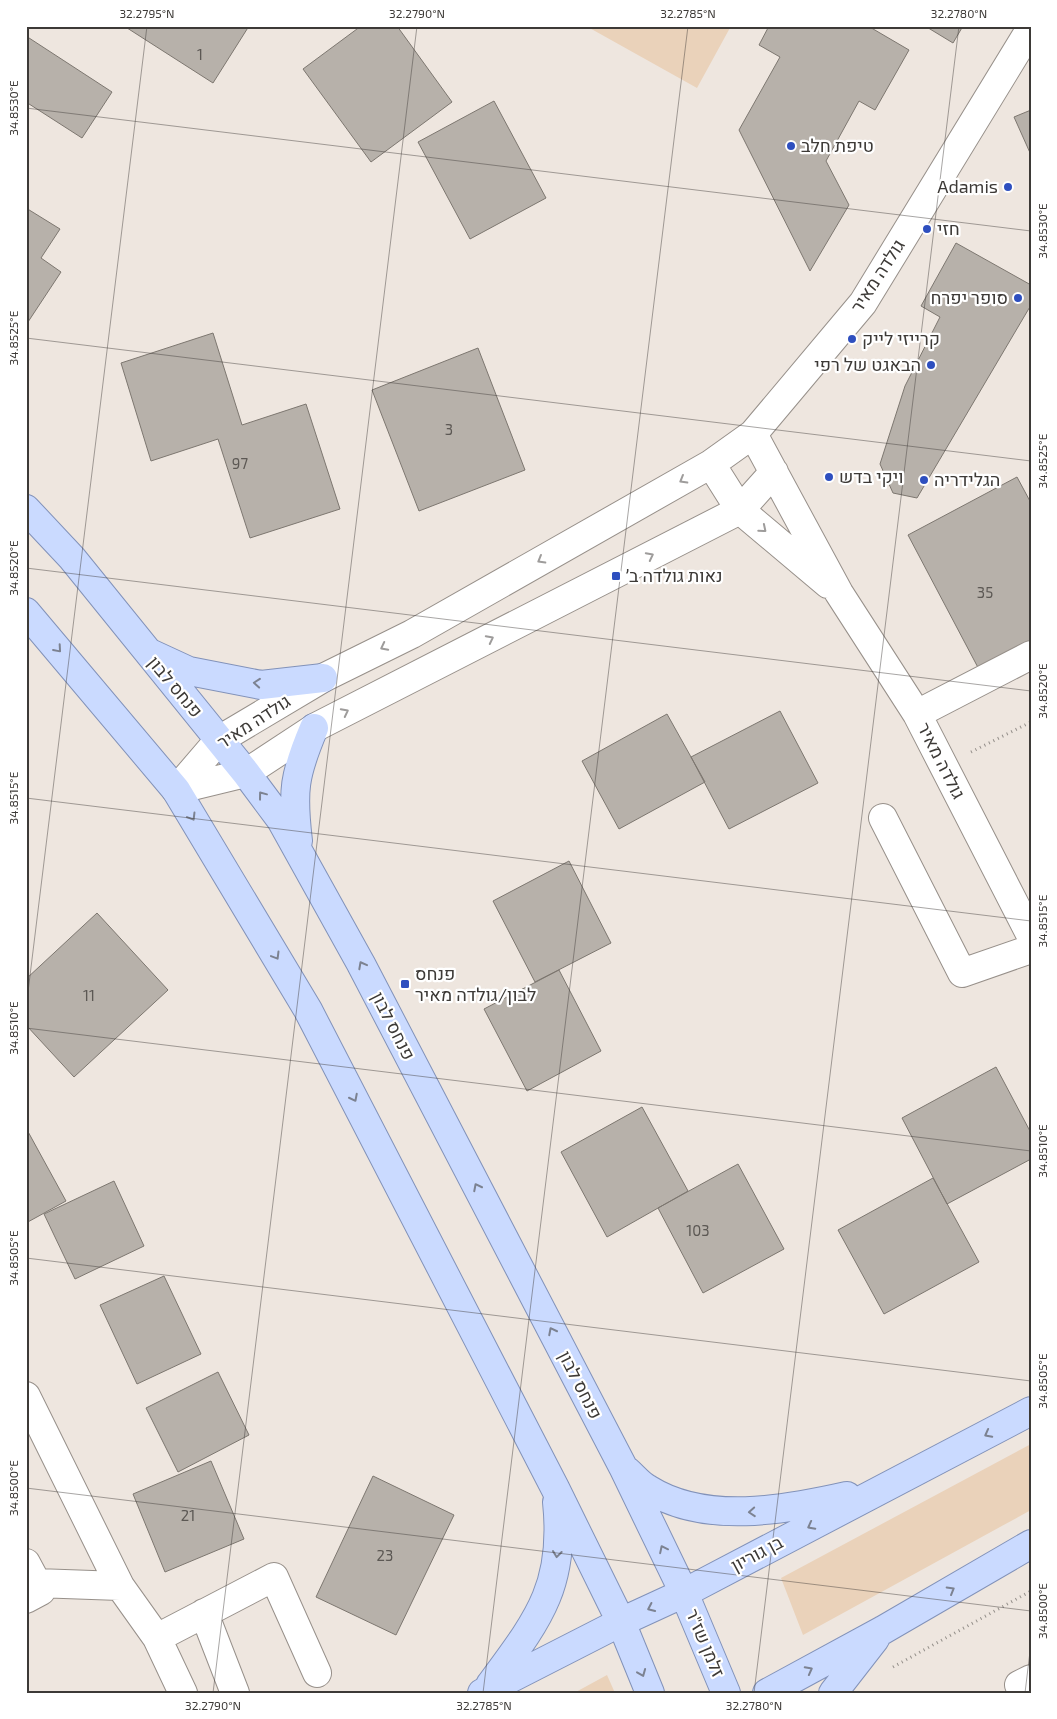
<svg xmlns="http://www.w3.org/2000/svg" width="1057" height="1719" viewBox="0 0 1057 1719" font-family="'Exo 2',Heebo,sans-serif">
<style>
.green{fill:#ead2ba}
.building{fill:#b7b1aa;stroke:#7d7770}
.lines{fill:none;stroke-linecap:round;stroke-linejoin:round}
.minor-casing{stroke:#97908a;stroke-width:30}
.major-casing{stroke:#8292b9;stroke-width:30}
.path{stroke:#948f8a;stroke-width:3;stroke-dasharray:1 4;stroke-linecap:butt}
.minor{stroke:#fff;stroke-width:28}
.major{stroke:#cadaff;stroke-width:28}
.oneway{stroke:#9e9c9b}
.oneway2{stroke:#7c8291}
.ticks{fill:none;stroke:#3d3a37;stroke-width:1;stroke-opacity:0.45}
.poi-dot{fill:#2e4fbf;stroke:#fff;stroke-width:2}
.labels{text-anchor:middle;stroke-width:4.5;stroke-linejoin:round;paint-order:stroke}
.number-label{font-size:15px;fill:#5c5854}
.poi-label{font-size:18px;fill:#3d3a37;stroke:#fff;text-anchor:start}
.street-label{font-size:18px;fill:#3d3a37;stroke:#fff}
.neatline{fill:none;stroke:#3d3a37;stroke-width:2}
.ticks-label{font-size:12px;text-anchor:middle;fill:#3d3a37}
</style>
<rect width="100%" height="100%" fill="#eee6df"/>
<path class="green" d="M586,26H731L697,88Z
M1031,1444V1510L803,1635L781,1578Z
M607,1675L615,1693H574Z"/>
<path class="building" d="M124,26H249L213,83Z
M361,26H397L452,102L371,162L303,69Z
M769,26H868L909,50L875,110L859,101L826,161L849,205L810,271L739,130L780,57L759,45Z
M925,26H963L953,43Z
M26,36L112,92L82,138L26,102Z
M494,101L546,198L470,239L418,142Z
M1031,110V155L1014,117Z
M26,208L60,229L41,258L61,272L26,325Z
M956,243L1031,285V305L917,498L893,493L880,464L905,386L940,317L921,306Z
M213,333L242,425L306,404L340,509L250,538L218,439L151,461L121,363Z
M478,348L525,470L419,511L372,390Z
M1017,477L1031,503V652L983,677L908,535Z
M780,711L818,783L729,829L691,757Z
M667,714L705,782L619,829L582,761Z
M569,861L611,943L535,982L493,901Z
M97,913L168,990L74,1077L26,1025V979Z
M559,970L601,1051L527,1091L484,1009Z
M996,1067L1031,1133V1159L947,1204L902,1118Z
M642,1107L688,1191L607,1237L561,1152Z
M26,1128L66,1201L26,1223Z
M738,1164L784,1249L703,1293L658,1208Z
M933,1178L979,1262L884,1314L838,1230Z
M114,1181L144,1246L75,1279L44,1214Z
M164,1276L201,1354L137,1384L100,1305Z
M218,1372L249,1435L178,1472L146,1408Z
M211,1461L244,1539L165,1572L133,1494Z
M373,1476L454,1515L396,1635L316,1597Z"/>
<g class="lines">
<g class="minor-casing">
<path id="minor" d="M753,434L839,593L917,714L1031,936
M711,464L740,510L828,584
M917,714L1031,655
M176,790L219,740L323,678L412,634L711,464L753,434L863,303L1031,28
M176,790L246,773L316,727L740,510L774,472
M883,818L962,973L1031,949
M26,1396L120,1586L157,1638L274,1577L317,1673
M26,1563L41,1591L26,1599
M36,1583L120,1586
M204,1613L235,1693
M157,1638L183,1693
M1019,1685L1031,1679"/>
</g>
<g class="major-casing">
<path id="major" d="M26,509L72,558L246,773L281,820L361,964L623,1467L684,1593L726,1693
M26,612L176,790L308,1010L555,1488L621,1622L650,1693
M150,653L189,671L261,685L323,678
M298,841C292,791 294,775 314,728
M627,1471C634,1477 640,1485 648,1489C705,1525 785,1510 847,1496
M490,1685C537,1621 566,1587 557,1502
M482,1693L621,1622L684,1593L1031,1411
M767,1693L883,1630L1031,1544
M833,1693L875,1639"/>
</g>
<path class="path" d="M971,752L1031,722
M893,1667L1031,1591"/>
<use href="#minor" class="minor"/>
<use href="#major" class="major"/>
</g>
<defs><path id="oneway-chevron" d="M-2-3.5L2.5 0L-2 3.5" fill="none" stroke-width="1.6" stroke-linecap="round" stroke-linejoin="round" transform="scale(1.25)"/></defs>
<g class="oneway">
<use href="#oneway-chevron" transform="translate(683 480) rotate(150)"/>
<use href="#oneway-chevron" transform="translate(763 529) rotate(40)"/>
<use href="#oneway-chevron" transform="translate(650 556) rotate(-27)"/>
<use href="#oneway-chevron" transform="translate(541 560) rotate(150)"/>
<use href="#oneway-chevron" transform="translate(490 639) rotate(-27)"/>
<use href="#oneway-chevron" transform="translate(384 647) rotate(153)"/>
<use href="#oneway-chevron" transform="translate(345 712) rotate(-27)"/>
</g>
<g class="oneway2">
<use href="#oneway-chevron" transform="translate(58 649) rotate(49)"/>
<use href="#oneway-chevron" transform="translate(257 683) rotate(-175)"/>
<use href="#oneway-chevron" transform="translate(262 795) rotate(-127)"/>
<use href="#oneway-chevron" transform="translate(192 817) rotate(59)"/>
<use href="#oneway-chevron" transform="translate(276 956) rotate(59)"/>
<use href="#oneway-chevron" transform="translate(362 965) rotate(-118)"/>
<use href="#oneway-chevron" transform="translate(354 1098) rotate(63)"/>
<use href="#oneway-chevron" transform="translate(477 1187) rotate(-117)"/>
<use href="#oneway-chevron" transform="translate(552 1331) rotate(-117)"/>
<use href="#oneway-chevron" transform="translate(988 1434) rotate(152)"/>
<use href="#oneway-chevron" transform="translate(752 1512) rotate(176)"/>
<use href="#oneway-chevron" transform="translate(811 1526) rotate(152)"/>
<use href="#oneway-chevron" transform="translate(663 1549) rotate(-116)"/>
<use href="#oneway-chevron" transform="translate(557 1554) rotate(97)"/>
<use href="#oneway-chevron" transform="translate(951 1590) rotate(-30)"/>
<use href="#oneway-chevron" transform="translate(651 1608) rotate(155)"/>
<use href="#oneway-chevron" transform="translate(809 1670) rotate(-28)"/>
<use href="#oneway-chevron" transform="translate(642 1673) rotate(68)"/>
</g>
<path class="ticks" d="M26,108L1031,231M26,338L1031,461M26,568L1031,691M26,798L1031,921M26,1008L147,26M26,1028L1031,1151M26,1258L1031,1381M26,1488L1031,1611M213,1693L417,26M483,1693L688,26M754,1693L959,26M1025,1693L1031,1643"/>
<g class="poi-dot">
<circle cx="791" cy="146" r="5"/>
<circle cx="1008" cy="187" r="5"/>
<circle cx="927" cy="229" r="5"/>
<circle cx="1018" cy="298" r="5"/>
<circle cx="852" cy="339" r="5"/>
<circle cx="931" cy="365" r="5"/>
<circle cx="829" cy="477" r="5"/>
<circle cx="924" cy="480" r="5"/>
<rect x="611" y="571" width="10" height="10" rx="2.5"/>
<rect x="400" y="979" width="10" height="10" rx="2.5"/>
</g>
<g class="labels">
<g class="number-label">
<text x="200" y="60">1</text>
<text x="449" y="435">3</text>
<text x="240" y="469">97</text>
<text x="985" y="598">35</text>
<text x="89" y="1001">11</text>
<text x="698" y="1236">103</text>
<text x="188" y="1521">21</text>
<text x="385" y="1561">23</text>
</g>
<g class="poi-label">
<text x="801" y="152">טיפת חלב</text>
<text x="998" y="193" text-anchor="end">Adamis</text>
<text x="937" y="235">חזי</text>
<text x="1008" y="304" text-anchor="end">סופר יפרח</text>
<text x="862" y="345">קרייזי לייק</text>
<text x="921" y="371" text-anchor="end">הבאגט של רפי</text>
<text x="839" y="483">ויקי בדש</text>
<text x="934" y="486">הגלידריה</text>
<text x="626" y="582">נאות גולדה ב׳</text>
<text x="415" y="980">פנחס<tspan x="415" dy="21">לבון/גולדה מאיר</tspan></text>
</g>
<g class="street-label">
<text transform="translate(878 276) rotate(-57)" y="6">גולדה מאיר</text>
<text transform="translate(175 687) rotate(50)" y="6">פנחס לבון</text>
<text transform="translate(254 722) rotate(-33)" y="6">גולדה מאיר</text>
<text transform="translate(941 761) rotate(63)" y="6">גולדה מאיר</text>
<text transform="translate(393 1026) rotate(63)" y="6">פנחס לבון</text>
<text transform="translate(580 1385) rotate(63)" y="6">פנחס לבון</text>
<text transform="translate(757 1554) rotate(-28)" y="6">בן גוריון</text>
<text transform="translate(705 1643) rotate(67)" y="6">זלמן שז"ר</text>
</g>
</g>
<rect width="1057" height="1719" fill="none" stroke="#ffffff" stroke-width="55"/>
<rect x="28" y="28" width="1002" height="1664" class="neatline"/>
<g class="ticks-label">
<text x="147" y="18">32.2795°N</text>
<text x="417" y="18">32.2790°N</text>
<text x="688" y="18">32.2785°N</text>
<text x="959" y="18">32.2780°N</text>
<text transform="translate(14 108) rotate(-90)" y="4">34.8530°E</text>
<text transform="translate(1043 231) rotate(-90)" y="4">34.8530°E</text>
<text transform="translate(14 338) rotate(-90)" y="4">34.8525°E</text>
<text transform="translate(1043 461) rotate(-90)" y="4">34.8525°E</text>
<text transform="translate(14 568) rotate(-90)" y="4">34.8520°E</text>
<text transform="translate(1043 691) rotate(-90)" y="4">34.8520°E</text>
<text transform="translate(14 798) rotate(-90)" y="4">34.8515°E</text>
<text transform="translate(1043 921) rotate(-90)" y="4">34.8515°E</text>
<text transform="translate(14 1028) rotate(-90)" y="4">34.8510°E</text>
<text transform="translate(1043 1151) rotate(-90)" y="4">34.8510°E</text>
<text transform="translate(14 1258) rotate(-90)" y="4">34.8505°E</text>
<text transform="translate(1043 1381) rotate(-90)" y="4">34.8505°E</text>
<text transform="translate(14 1488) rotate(-90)" y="4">34.8500°E</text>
<text transform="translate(1043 1611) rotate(-90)" y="4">34.8500°E</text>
<text x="213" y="1710">32.2790°N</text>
<text x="484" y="1710">32.2785°N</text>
<text x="754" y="1710">32.2780°N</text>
</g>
</svg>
